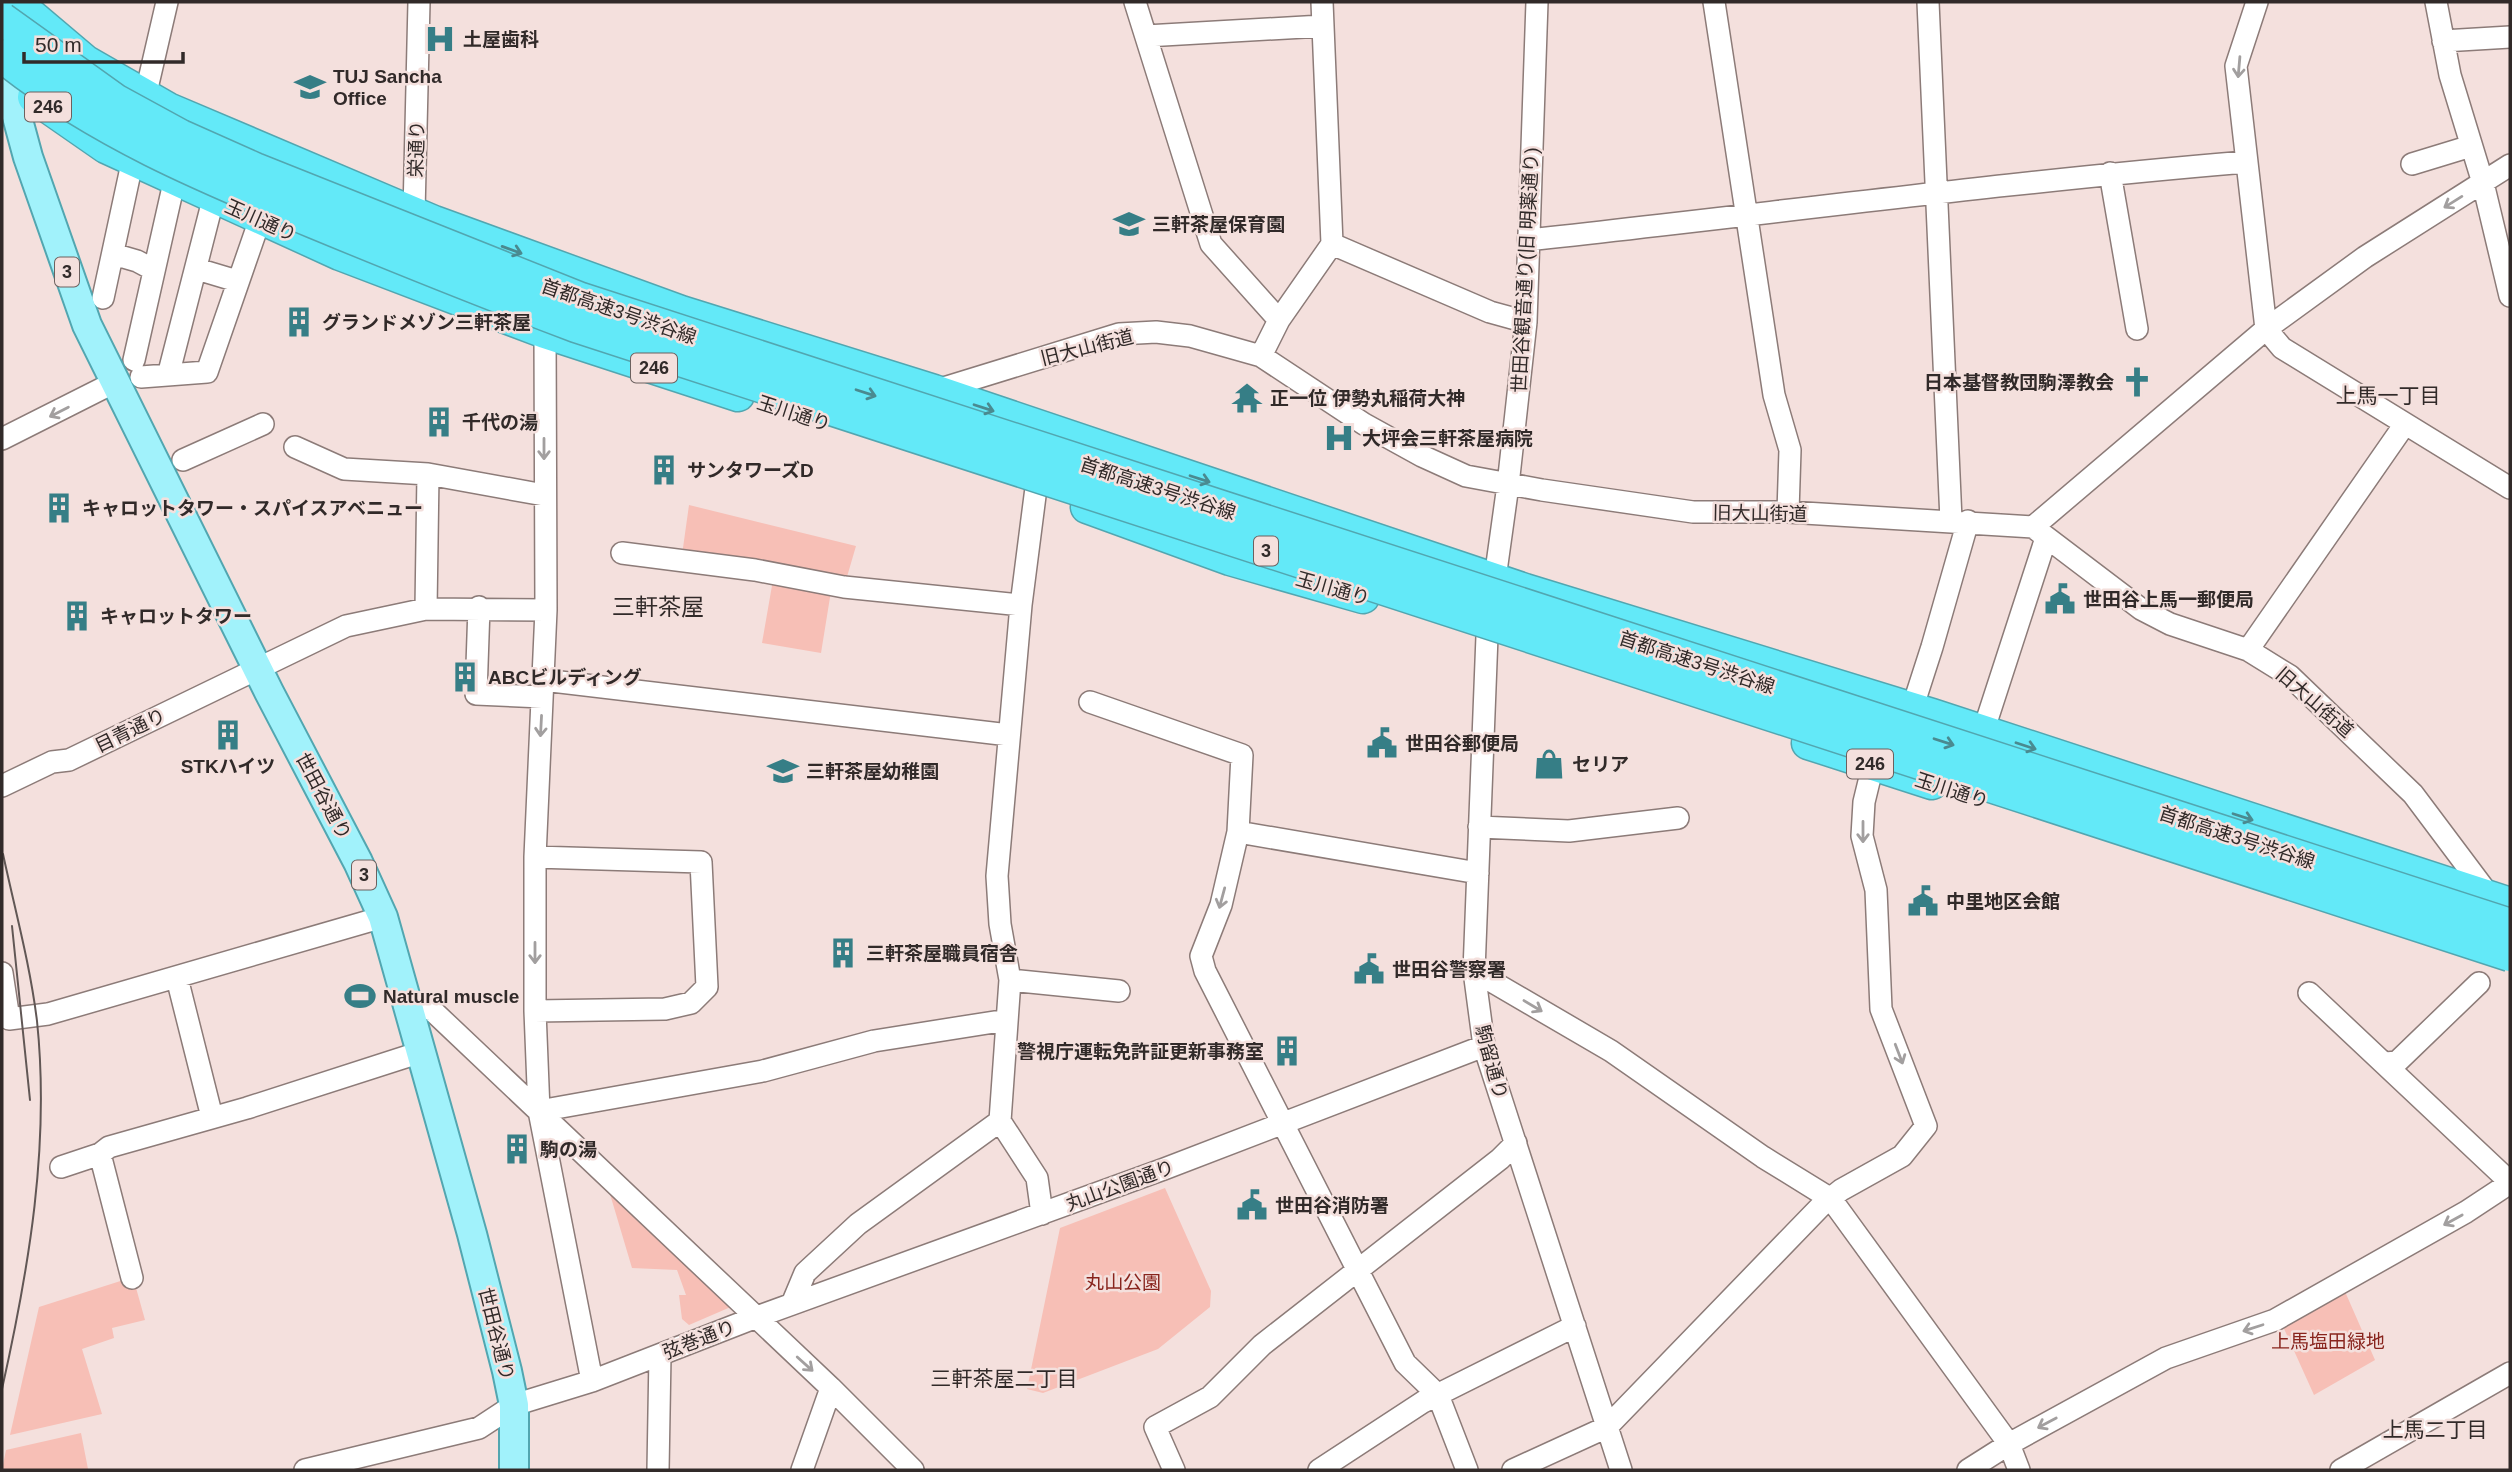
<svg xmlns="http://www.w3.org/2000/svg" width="2512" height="1472" viewBox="0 0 2512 1472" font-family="Helvetica,'Noto Sans JP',sans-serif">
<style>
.green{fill:#f7bfb6}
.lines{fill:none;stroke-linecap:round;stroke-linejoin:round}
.minor-casing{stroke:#8c7b78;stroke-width:24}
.major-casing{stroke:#52a6b0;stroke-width:32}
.highway-casing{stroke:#52a6b0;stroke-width:35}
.minor{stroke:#fff;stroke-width:21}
.major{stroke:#a1f2fb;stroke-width:28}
.highway{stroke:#63e9f8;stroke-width:32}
.tram{stroke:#615755;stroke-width:2}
.highway-bridge-casing{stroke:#52a6b0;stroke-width:35;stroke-linecap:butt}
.highway-bridge{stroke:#63e9f8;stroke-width:32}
.oneway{stroke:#a29f9f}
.oneway2{stroke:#4a8a90}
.labels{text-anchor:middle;stroke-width:5;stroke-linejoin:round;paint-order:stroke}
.shield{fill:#f4e0dd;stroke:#6c615f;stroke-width:2}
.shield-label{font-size:18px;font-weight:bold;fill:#312a29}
.poi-label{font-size:19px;font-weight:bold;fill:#312a29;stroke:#f4e0dd;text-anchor:start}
.street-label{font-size:19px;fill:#312a29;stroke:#f4e0dd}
.park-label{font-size:19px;fill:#88241d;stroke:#f4e0dd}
.neighbourhood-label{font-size:21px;fill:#312a29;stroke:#f4e0dd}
.quarter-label{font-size:23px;fill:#312a29;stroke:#f4e0dd}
</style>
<rect width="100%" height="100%" fill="#f4e0dd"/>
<path class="green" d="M689,505L856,546L844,587L832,585L821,653L762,643L774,574L682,555Z
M607,1184L733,1306L689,1325L682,1319L679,1295H686L677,1270L632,1268Z
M1165,1188L1211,1291L1210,1307L1158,1349L1043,1393L1027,1389L1060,1228Z
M133,1277L145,1320L112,1328L114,1338L82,1349L102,1414L10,1435L39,1307Z
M2343,1287L2375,1360L2314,1395L2281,1322Z
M81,1433L88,1469L2,1470L6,1450Z"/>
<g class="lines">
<g class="minor-casing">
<path id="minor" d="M1135,2L1211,244L1279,320
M1537,2L1526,322L1508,485L1487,636L1474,971L1484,1046L1621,1470
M1714,2L1774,395L1790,450L1788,512
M1928,2L1951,520
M2257,2L2236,66L2266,329L2282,348L2510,488
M2436,2L2450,75L2483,183L2510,296
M1146,36L1322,26
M2443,41L2510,37
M145,97L167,2
M2412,164L2471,146
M2110,173L2137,329
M414,212L419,2
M1528,240C1768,214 2006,182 2246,162
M1332,244L1490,312L1526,322
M113,254L137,261L154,270
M197,269L237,281
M103,298L131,168
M545,332L546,610L535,857V1011L539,1111L592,1381
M1261,356L1279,320L1332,244L1322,2
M134,360L173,187
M169,372L212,204
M141,377L207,372L258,225
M934,391L1119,334L1156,332L1190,336L1261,356L1364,424L1422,456L1466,476L1542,490L1693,512H1788L2033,527L2141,609L2170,624L2248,650L2290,676L2413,794L2491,898
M2,439L115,382
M295,447L344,469L428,474L544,495
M183,460L263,424
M1036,488L1021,605L997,876L1000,924L1010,980L1000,1121L1037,1178L1042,1214
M2033,527L2266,329L2365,257L2510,165
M622,553L755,570L844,587L1021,605
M479,607L476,694L542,697
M426,609L428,474
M2248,650L2405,424
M543,680L1009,735
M1090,702L1242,755L1238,832L1221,905L1201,956L1205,971L1405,1363L1438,1395L1467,1470
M1905,719L1912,709L1932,647L1968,521
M1983,732L2046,538
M2,786L52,762L69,760L346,626L426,609L546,610
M1479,827L1569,831L1678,818
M1238,832L1478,873
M1474,971L1611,1051L1763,1157L1831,1199L2009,1444L2019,1470
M2,973L9,1019L48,1014L383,917
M177,978L212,1117
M1010,980L1119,991
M2309,993L2510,1182
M409,1006L431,1009L435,1013L831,1388L913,1470
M535,1011L665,1009L691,1003L707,987L701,862L535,857
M2386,1063L2397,1062L2479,983
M539,1111L763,1071L874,1041L1007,1020
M100,1154L132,1278
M61,1167L100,1154L109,1147L247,1108L421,1052
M792,1304L805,1273L858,1224L1000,1121
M305,1470L479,1428L514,1405L592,1381L754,1318L1164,1169L1484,1046
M658,1470L660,1355
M802,1470L831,1388
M1174,1470L1155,1427L1210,1397L1262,1345L1500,1159L1516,1143
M1319,1470L1423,1402L1575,1326
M1513,1470L1607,1427L1821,1206L1841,1190L1902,1156L1926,1126L1881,1009L1876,890L1862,836L1864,802L1873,765L1881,754
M1968,1470L2009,1444L2166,1358L2275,1320L2466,1212L2510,1183
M2341,1470L2510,1373"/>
</g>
<g class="major-casing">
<path id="major" d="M2,61L28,157L87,325L269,692L358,862L383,917L472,1234L507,1371L514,1405V1470"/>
</g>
<g class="highway-casing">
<path id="highway" d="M15,2L86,62L168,109L434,222L681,312L934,391L1525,590L1932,715L2510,904
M34,97L106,147L340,254L545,332L738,395
M1087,507L1230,559L1363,597
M1808,743L1932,783"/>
</g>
<use href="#minor" class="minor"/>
<use href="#major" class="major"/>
<use href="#highway" class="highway"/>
<path class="tram" d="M12,926L30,1100
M2,1389C29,1268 50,1145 37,1021C30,964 15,910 3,854"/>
<g class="highway-bridge-casing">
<path id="highway-bridge" d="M2,19L115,100L181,136L255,169L581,299L2510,925
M2,56C95,131 205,177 314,222C401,258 488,293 576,326L2510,955"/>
</g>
<use href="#highway-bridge" class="highway-bridge"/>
</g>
<defs><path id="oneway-shaft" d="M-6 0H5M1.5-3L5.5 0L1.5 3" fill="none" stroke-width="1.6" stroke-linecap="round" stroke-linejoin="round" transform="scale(1.75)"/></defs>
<g class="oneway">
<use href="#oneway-shaft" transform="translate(2239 67) rotate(95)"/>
<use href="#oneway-shaft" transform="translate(2453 202) rotate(148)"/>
<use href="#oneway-shaft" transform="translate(59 412) rotate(153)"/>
<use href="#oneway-shaft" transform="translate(544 449) rotate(90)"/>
<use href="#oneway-shaft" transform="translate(541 726) rotate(93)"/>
<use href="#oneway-shaft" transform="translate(1863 832) rotate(90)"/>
<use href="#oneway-shaft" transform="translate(1222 898) rotate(105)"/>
<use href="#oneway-shaft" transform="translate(535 953) rotate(90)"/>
<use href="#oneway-shaft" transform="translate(1533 1006) rotate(31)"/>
<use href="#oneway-shaft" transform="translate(1899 1054) rotate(69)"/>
<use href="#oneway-shaft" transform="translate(2453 1220) rotate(151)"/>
<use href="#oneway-shaft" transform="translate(2253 1328) rotate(162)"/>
<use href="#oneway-shaft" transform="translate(805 1364) rotate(42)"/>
<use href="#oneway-shaft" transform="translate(2047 1423) rotate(152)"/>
</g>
<g class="oneway2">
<use href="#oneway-shaft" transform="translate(512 250) rotate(20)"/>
<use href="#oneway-shaft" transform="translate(866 393) rotate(18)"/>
<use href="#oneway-shaft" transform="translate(984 408) rotate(18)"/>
<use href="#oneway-shaft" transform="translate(1200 479) rotate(18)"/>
<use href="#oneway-shaft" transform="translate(1944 742) rotate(18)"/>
<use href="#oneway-shaft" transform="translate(2026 746) rotate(18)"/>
<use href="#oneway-shaft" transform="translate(2243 817) rotate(18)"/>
</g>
<defs>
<g id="hospital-bare" transform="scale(2.415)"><path d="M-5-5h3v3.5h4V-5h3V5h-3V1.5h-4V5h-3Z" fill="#367e86" stroke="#f4e0dd" stroke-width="2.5" paint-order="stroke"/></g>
<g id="university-bare" transform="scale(2.415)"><path d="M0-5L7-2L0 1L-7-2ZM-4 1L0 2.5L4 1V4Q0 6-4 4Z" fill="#367e86" stroke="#f4e0dd" stroke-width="2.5" paint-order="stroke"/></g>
<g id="school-bare" transform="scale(2.415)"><path d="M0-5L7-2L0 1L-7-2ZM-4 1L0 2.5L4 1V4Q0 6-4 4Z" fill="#367e86" stroke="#f4e0dd" stroke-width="2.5" paint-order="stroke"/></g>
<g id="building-bare" transform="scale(2.415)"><path d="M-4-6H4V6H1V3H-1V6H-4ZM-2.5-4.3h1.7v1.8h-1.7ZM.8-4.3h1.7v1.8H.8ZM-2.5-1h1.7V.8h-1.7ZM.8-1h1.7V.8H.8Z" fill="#367e86" stroke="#f4e0dd" stroke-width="2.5" paint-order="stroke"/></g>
<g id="church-bare" transform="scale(2.415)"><path d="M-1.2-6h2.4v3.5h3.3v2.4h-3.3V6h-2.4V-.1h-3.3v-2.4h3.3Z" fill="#367e86" stroke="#f4e0dd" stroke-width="2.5" paint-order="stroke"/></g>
<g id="temple-bare" transform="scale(2.415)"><path d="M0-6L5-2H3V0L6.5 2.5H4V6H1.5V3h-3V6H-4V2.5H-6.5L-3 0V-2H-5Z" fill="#367e86" stroke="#f4e0dd" stroke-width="2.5" paint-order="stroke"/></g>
<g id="civic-bare" transform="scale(2.415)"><path d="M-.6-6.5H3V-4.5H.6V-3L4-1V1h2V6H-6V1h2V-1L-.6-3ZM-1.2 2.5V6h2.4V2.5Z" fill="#367e86" stroke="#f4e0dd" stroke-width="2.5" paint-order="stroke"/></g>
<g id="shop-bare" transform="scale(2.415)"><path d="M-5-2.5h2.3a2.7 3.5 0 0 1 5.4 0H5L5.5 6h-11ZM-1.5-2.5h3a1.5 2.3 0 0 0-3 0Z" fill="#367e86" stroke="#f4e0dd" stroke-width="2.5" paint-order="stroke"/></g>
<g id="stadium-bare" transform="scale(2.415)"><path d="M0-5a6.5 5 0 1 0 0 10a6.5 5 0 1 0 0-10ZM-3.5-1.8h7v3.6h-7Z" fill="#367e86" stroke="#f4e0dd" stroke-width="2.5" paint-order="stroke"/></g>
</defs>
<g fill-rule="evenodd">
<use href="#hospital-bare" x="440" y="39"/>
<use href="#university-bare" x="310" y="87"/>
<use href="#school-bare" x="1129" y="224"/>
<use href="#building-bare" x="299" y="322"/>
<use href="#church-bare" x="2137" y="382"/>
<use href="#temple-bare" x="1247" y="398"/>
<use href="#building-bare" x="439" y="422"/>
<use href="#hospital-bare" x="1339" y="438"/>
<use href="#building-bare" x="664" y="470"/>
<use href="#building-bare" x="59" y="508"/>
<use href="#civic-bare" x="2060" y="599"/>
<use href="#building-bare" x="77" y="616"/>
<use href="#building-bare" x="465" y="677"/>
<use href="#building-bare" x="228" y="735"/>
<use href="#civic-bare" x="1382" y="743"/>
<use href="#shop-bare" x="1549" y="764"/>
<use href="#school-bare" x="783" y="771"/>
<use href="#civic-bare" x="1923" y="901"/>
<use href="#building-bare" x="843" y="953"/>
<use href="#civic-bare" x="1369" y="969"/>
<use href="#stadium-bare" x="360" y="996"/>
<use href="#building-bare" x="1287" y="1051"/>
<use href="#building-bare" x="517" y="1149"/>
<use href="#civic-bare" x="1252" y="1205"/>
</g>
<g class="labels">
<g class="shield">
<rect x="25" y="92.5" width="46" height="29" rx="5"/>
<rect x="55" y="257.5" width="24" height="29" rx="5"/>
<rect x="631" y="353.5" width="46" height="29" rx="5"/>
<rect x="1254" y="536.5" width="24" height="29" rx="5"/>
<rect x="1847" y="749.5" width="46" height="29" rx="5"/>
<rect x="352" y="860.5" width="24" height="29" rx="5"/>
</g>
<g class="shield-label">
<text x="48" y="113">246</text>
<text x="67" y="278">3</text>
<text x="654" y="374">246</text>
<text x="1266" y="557">3</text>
<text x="1870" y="770">246</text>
<text x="364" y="881">3</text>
</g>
<g class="poi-label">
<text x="463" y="46">土屋歯科</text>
<text x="333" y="83">TUJ Sancha<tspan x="333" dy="22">Office</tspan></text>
<text x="1152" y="231">三軒茶屋保育園</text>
<text x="322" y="329">グランドメゾン三軒茶屋</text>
<text x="2114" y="389" text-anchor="end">日本基督教団駒澤教会</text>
<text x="1270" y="405">正一位 伊勢丸稲荷大神</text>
<text x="462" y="429">千代の湯</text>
<text x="1362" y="445">大坪会三軒茶屋病院</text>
<text x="687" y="477">サンタワーズD</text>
<text x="82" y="515">キャロットタワー・スパイスアベニュー</text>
<text x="2083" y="606">世田谷上馬一郵便局</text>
<text x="100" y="623">キャロットタワー</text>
<text x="488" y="684">ABCビルディング</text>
<text x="1405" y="750">世田谷郵便局</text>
<text x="1572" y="771">セリア</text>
<text x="228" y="773" text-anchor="middle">STKハイツ</text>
<text x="806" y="778">三軒茶屋幼稚園</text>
<text x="1946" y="908">中里地区会館</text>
<text x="866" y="960">三軒茶屋職員宿舎</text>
<text x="1392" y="976">世田谷警察署</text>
<text x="383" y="1003">Natural muscle</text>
<text x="1264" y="1058" text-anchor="end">警視庁運転免許証更新事務室</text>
<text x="540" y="1156">駒の湯</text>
<text x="1275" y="1212">世田谷消防署</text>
</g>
<g class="street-label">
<text transform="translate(416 149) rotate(-88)" y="7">栄通り</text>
<text transform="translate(261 220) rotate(24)" y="7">玉川通り</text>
<text transform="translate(1525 270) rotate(-87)" y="7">世田谷観音通り(旧 明薬通り)</text>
<text transform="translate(619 311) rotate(19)" y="7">首都高速3号渋谷線</text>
<text transform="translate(1087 347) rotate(-14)" y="7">旧大山街道</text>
<text transform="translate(794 413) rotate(18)" y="7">玉川通り</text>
<text transform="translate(1158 488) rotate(18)" y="7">首都高速3号渋谷線</text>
<text transform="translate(1760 513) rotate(1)" y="7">旧大山街道</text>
<text transform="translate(1333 588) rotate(16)" y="7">玉川通り</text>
<text transform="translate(1697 662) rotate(18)" y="7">首都高速3号渋谷線</text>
<text transform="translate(2315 702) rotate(41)" y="7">旧大山街道</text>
<text transform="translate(130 730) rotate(-26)" y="7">目青通り</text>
<text transform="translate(1952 790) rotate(18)" y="7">玉川通り</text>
<text transform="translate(324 796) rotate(62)" y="7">世田谷通り</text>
<text transform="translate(2237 837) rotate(18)" y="7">首都高速3号渋谷線</text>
<text transform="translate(1492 1062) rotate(75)" y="7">駒留通り</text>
<text transform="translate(1120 1185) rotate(-20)" y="7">丸山公園通り</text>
<text transform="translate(497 1334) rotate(76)" y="7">世田谷通り</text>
<text transform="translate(699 1339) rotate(-21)" y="7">弦巻通り</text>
</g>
<g class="park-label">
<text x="1123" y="1289">丸山公園</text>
<text x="2328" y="1348">上馬塩田緑地</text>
</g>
<g class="neighbourhood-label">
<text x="2388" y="403">上馬一丁目</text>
<text x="1004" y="1386">三軒茶屋二丁目</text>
<text x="2435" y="1437">上馬二丁目</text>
</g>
<g class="quarter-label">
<text x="658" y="615">三軒茶屋</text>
</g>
</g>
<rect width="2512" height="1472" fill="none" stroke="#312a29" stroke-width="7"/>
<path d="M24 52v10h159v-10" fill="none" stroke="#312a29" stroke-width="3.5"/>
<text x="35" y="52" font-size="21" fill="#312a29" stroke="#f4e0dd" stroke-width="5" paint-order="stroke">50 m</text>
</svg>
